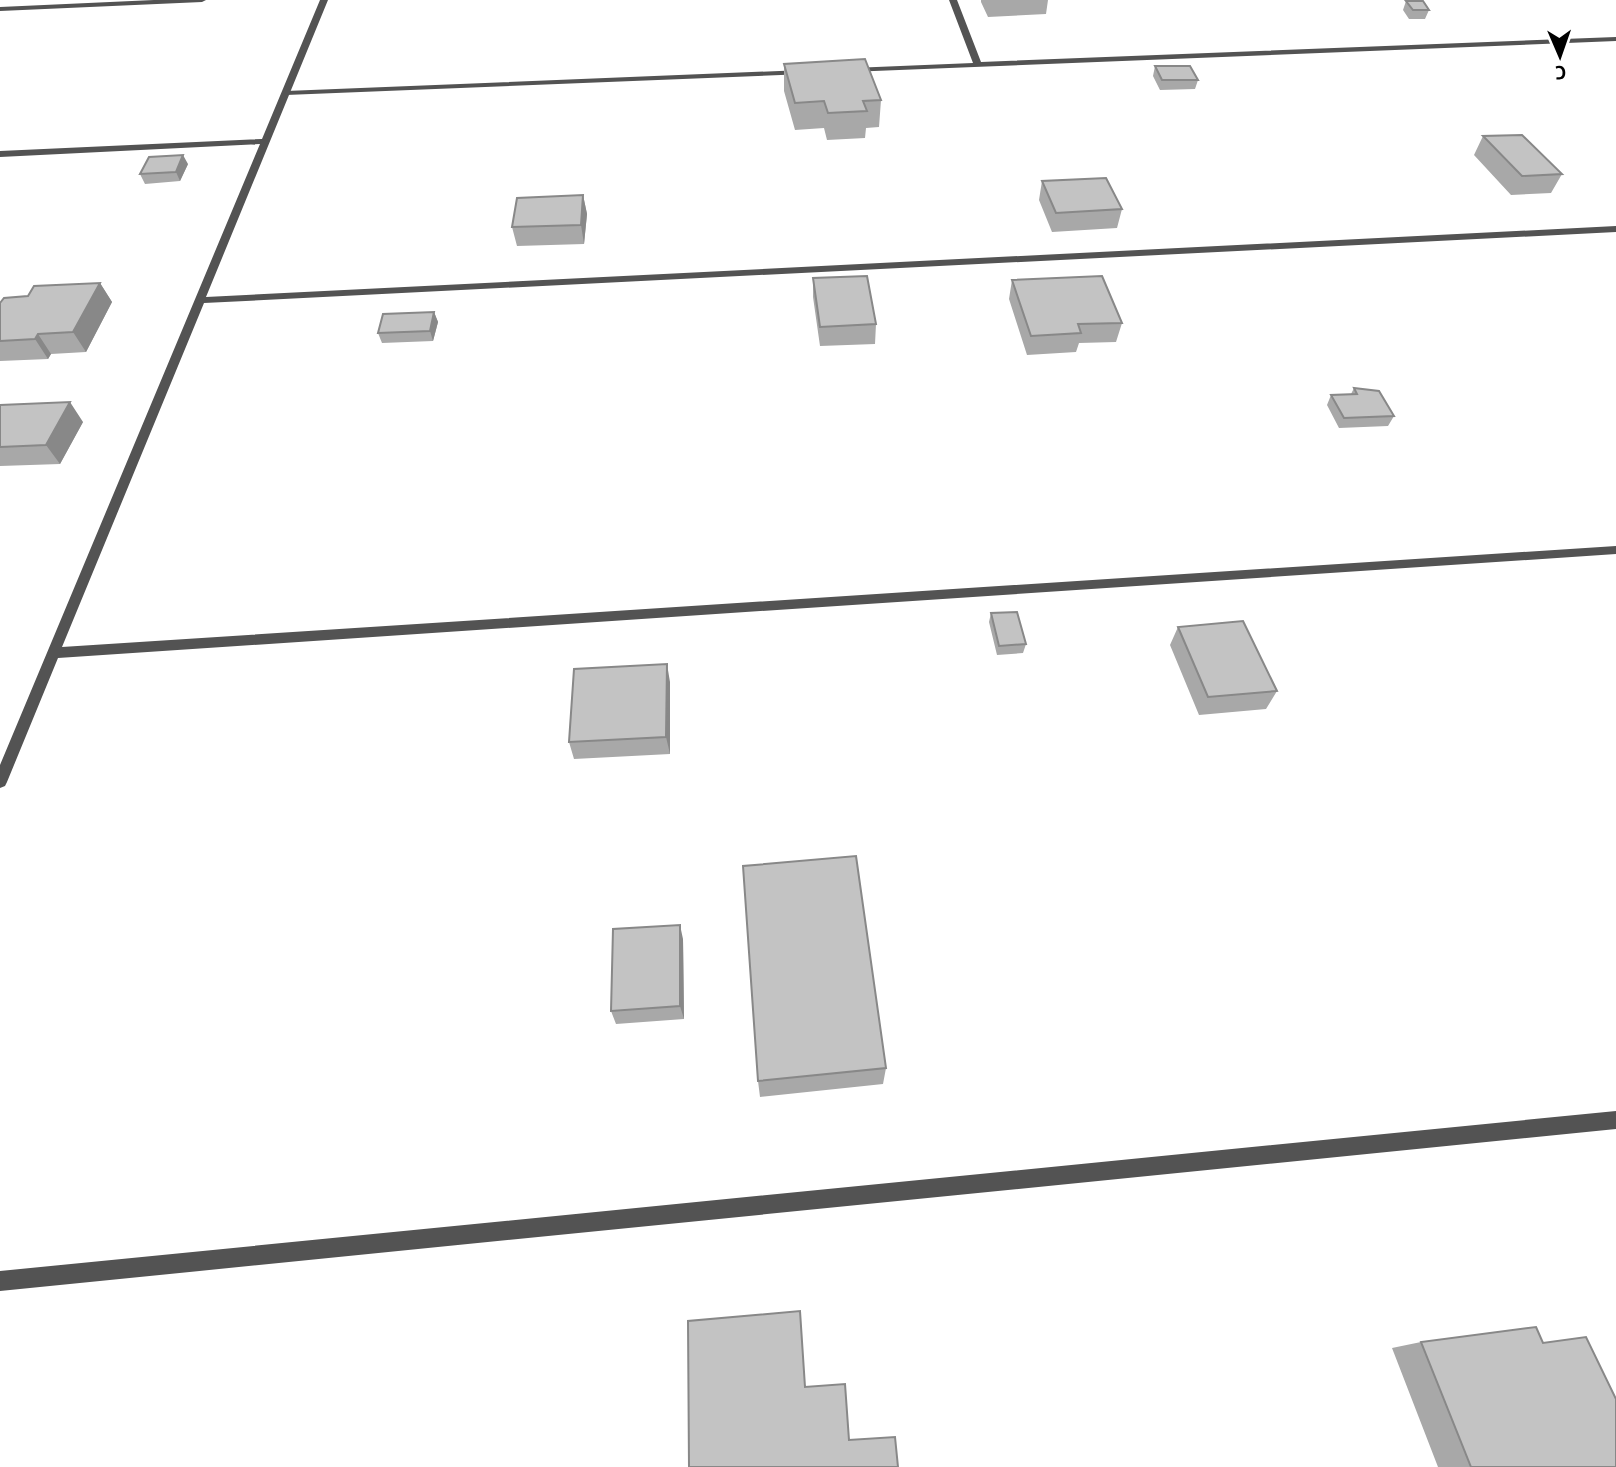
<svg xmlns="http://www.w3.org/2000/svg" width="1616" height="1467" viewBox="0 0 1616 1467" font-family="'PT Sans',sans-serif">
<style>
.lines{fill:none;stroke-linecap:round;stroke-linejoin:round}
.service{fill:#535353;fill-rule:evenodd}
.minor{fill:#535353;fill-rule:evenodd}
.wall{fill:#a8a8a8}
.shaded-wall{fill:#888}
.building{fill:#c3c3c3;stroke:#888;stroke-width:2}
</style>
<rect width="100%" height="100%" fill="#fff"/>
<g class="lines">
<path class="service" d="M949,0H957L981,62L1616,37V41L849,72L848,70L852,68L973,63Z
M803,70L807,72L806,74L286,95L282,93L286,91Z"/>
<path class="minor" d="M154,0H206L202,2L0,11V7Z
M320,0H328L206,297L1616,226V232L204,303L62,647L1616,546V554L58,658L7,782L5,786L0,788V765L260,144L0,157V151L262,139Z
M1616,1111V1129L0,1291V1271Z"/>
</g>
<path class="wall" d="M981,0H1048L1046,14L988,17L981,2Z
M1406,1L1429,10L1425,19H1409L1403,10Z
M784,64L881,100L879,127L866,128L865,138L827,140L824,128L795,130L784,91Z
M1155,66L1198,80L1195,89L1160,90L1153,76Z
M1483,136L1562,174L1551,193L1511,195L1474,155Z
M188,164L180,181L145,184L140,174Z
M1042,181L1122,209L1117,228L1052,232L1039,200Z
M583,195L587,214L584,244L517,246L512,227Z
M813,278L876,324L875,344L820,346L813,297Z
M1012,280L1122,323L1116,342L1079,343L1076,352L1027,355L1009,299Z
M100,283L112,302L86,352L51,354L48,359L0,361V303L28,296Z
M434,312L438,322L433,341L382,343L378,333Z
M1354,388L1394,416L1388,426L1339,428L1327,405L1331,395L1351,394Z
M0,405L83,422L60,464L0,466Z
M991,613L1026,644L1023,653L997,655L989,622Z
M1178,627L1277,691L1266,709L1199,715L1170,645Z
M670,682V754L574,759L569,742Z
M683,939L684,1019L616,1024L611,1011Z
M886,1068L883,1084L760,1097L758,1081Z
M1421,1342L1543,1343L1616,1467H1438L1392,1348Z"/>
<path class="shaded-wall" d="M183,155L188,164L180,181L176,172Z
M583,195L587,214L584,244L581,225Z
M100,283L112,302L86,352L73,332Z
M434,312L438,322L433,341L430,331Z
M38,334L51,354L48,359L35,339Z
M70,402L83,422L60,464L46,445Z
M667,664L670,682V754L666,737Z
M680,925L683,939L684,1019L680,1006Z"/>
<path class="building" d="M1406,1H1423L1429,10H1413Z
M865,59L881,100L863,101L867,111L828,113L824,101L795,103L784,64Z
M1155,66H1190L1198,80H1162Z
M1522,135L1562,174L1522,176L1483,136Z
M183,155L176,172L140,174L149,157Z
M1106,178L1122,209L1056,213L1042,181Z
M583,195L581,225L512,227L517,198Z
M867,276L876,324L820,327L813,278Z
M1102,276L1122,323L1078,324L1081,333L1031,336L1012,280Z
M100,283L73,332L38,334L35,339L0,341V303L4,298L28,296L34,286Z
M434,312L430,331L378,333L383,314Z
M1354,388L1379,391L1394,416L1344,418L1331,395L1357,394Z
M70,402L46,445L0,447V405Z
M1017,612L1026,644L999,646L991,613Z
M1243,621L1277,691L1208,697L1178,627Z
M667,664L666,737L569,742L574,669Z
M856,856L886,1068L758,1081L743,866Z
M680,925V1006L611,1011L613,929Z
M800,1311L805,1387L845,1384L849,1440L895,1437L898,1467H689L688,1321Z
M1536,1327L1543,1343L1586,1337L1616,1399V1467H1471L1421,1342Z"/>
<g transform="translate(1560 56) rotate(178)" stroke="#ffffff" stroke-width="5" paint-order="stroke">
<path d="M0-5L12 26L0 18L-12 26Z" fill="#000000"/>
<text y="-10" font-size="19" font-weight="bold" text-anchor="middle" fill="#000000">С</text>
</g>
</svg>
